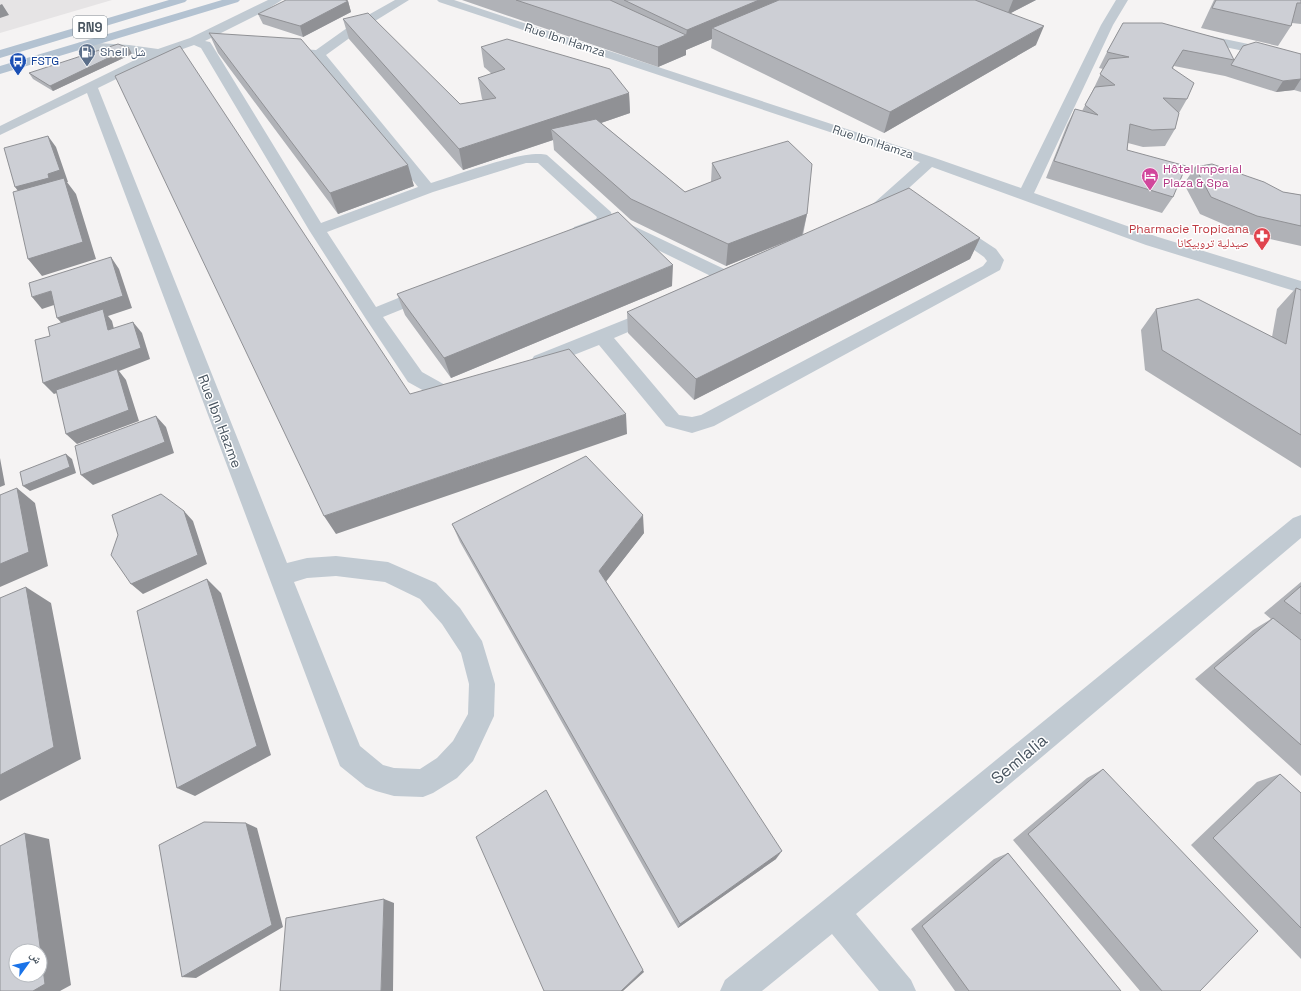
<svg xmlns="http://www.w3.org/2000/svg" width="1301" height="991" viewBox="0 0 1301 991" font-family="'Space Grotesk','Noto Naskh Arabic',sans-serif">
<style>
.education{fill:#e6e4e5}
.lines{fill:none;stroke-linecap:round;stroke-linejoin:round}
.minor{fill:#c1cad2;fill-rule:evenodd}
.major{fill:#b3c2d1;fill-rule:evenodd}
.wall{fill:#b0b2b7}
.shaded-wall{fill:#909195}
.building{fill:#cdcfd5;stroke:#909195;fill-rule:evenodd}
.labels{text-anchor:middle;stroke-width:3;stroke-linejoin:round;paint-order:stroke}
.far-street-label{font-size:12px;fill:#4a5661;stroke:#fff}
.far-service-label{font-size:12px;fill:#4e5e75;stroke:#fff;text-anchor:start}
.far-transit-label{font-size:12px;fill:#164399;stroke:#fff;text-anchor:start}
.far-hotel-label{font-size:12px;fill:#b23c85;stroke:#fff;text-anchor:start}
.far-health-label{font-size:12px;fill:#be3a42;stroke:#fff;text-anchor:end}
.shield{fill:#fff;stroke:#808990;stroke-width:1}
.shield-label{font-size:13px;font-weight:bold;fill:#4a5661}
.street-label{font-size:14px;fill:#4a5661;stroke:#fff}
.near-street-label{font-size:17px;fill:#4a5661;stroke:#fff}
</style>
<rect width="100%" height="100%" fill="#f5f3f3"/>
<path class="education" d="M0,0H112L0,33Z"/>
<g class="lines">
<path class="minor" d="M268,0H282L263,12L205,41L210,42L212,45L321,223L418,187L315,58L283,56L279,55L277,52L279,49L283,48L316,50L354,23L395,0H409L362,29L326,55L431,183C457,175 524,149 547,155L611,212L613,220L623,221L739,276L742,280L739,284L733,286L727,284L611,227L609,224C600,230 585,237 574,235L572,231L574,227L596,219L597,217L538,163H526L433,192L327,232L376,307L423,288L429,286L435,288L438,292L435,296L383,317L422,372L447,386L462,385L469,387L472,392L469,397L451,401L442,399L435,397L408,382L366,319L309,230L201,48L194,45L163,56L98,88L287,563L307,558L336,556L388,562L436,583L460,608L482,641L495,684L494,716L473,761L457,778L433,793L423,797L394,796L376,791L366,787L340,766L87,93L0,135V126L145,55L82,50L78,49L76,46L78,43L82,42L129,45L158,49L190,38ZM336,576L385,582L420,599L442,624L461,653L469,684L468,714L453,741L437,758L420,769L394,768L383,765L360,746L294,582L307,578Z
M437,0H454L935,158L1021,188L1101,25L1116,0H1128L1113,25L1034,193L1158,237L1301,281V293L1146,245L932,167L877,217L871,219L865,217L863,214L865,211L920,162L439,2Z
M1196,33L1301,55V63L1192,40L1190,37L1192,34Z
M952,222L958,224L996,249L1004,260L1000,270L714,426L692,433L666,426L599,345L541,368L534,366L531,361L534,356L649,310L655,308L661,310L664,314L661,318L614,338L679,415L692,417L701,415L983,266L987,261L984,257L946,230L944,227L946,224Z
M1301,515V538L856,914L911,980L916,991H879L832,934L762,991H720L725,980L823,901L1293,518Z"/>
<path class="major" d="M169,0H187L185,2L0,58V50Z
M222,0H240L238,2L0,74V66Z"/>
</g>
<path class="wall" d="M462,0H1036L1011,13L1036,45L884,133L711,48L712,39L686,50V55L658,67Z
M1214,0H1301V24L1292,23L1291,26L1278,46L1201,28Z
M348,1L351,12L303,37L263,24L258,14Z
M343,19L460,104L483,100L482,99L478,78L492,74L484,67L481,47L629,93L630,113L601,123L685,192L711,182L712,163L807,214L803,235L980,238L970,259L694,400L628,333L627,312L793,239L726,266L631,220L554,150L553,140L463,170L349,39Z
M1123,23L1234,60L1301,54V92L1294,90L1276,92L1225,76L1174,66L1173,68L1187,99L1179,113L1175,129L1165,146L1143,147L1128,143L1127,150L1173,197L1162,213L1046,178L1067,125L1075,109L1082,111L1093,90L1103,69L1099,68L1107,52Z
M209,33L414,186L338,214L218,53Z
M129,48L132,54L53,91L33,79L29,73Z
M1195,167L1283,192L1301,195V246L1244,233L1200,214L1184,184Z
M672,286L451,378L405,315L397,294Z
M1296,288L1301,290V468L1145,370L1141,330L1156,309L1272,337L1277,309Z
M452,524L644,533L606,581L776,859L678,928L460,542Z
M1301,582V776L1195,679L1253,630L1271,619L1264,613Z
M1103,769L1200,991H1140L1013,840L1087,778Z
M1280,774L1301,793V959L1191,845L1257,782Z
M1008,853L1121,991H955L911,929L994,859Z"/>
<path class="shaded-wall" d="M759,0H802L712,28V39L686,50V55L658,67V47L686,35L687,30Z
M1013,0H1036L1007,15Z
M348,1L351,12L303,37L300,26Z
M2,4L9,15L0,18V5Z
M1044,26L1036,45L884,133L890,112Z
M129,48L132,54L53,91L50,86Z
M1301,79L1294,90L1276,92L1283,81Z
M629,93L630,113L560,137L551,129L553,140L463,170L459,149Z
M48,136L56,147L68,182H67L76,194L96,259L42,276L28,259L24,199L15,187L48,174Z
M408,165L414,186L338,214L330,193Z
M807,214L802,235L726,266L728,244Z
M980,238L970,259L694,400L696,379Z
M111,257L119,269L132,308L108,316L112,321L117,341L67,329L57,318Z
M673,265L672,286L451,378L444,358Z
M51,291L60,303L42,309L32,297Z
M133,322L142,333L150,359L119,371L126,380L139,421L77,444L66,434L118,371L54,394L43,383Z
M626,414L627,434L336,534L324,516Z
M156,416L166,427L174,453L93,485L81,475Z
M66,454L72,459L76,473L30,491L23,486Z
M0,458L5,485L0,487Z
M17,488L35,503L48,566L0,587V564Z
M184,511L193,521L207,564L143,594L131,584Z
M643,515L644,533L601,588L599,571Z
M207,579L221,593L271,755L195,796L177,788Z
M26,587L51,603L81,759L0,801V775Z
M246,823L257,828L283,927L196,978L182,977Z
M25,833L49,839L71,985L60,991H33Z
M782,851L776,859L678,928L680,924Z
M384,899L394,903L393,991H381Z
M643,970L644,972L623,991H621Z"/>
<path class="building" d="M286,0H345L348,1L300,26L258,14Z
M516,0H610L686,35L658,47Z
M624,0H759L687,30Z
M779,0H975L1044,26L890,112L712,28Z
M1216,0H1301V3H1297L1291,26L1212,8Z
M368,13L460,104L496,98L478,78L505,69L481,47L507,39L610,69L629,93L459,149L343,19Z
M1123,23H1162L1224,40L1234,60L1183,50L1172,68L1194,83L1187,99L1163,98L1179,113L1175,129L1152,130L1130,124L1127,150L1186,166L1173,197L1054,161L1075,109L1098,115L1085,105L1095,87L1115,85L1100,74L1109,59L1129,57L1107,52Z
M209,33L301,39L408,165L330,193Z
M1256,42L1301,54V79L1283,81L1231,65L1243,46Z
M118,44L129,48L50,86L29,73Z
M180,46L410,394L569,349L626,414L324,516L115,76Z
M596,119L685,192L721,178L712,163L788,141L812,164L807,214L728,244L631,199L551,129Z
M48,136L60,170L48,174L49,178L15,187L4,148Z
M1212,164L1264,182L1283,192L1301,195V226L1257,216L1211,197L1195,167Z
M64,178L83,242L28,259L13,192Z
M909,188L980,238L696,379L627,312Z
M618,212L673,265L444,358L397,294Z
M111,257L123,296L57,318L51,291L32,297L29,283Z
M1296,288L1301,290V435L1162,350L1156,309L1198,299L1286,344Z
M103,309L108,330L133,322L141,348L43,383L35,340L50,336L48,327Z
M117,369L129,410L66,434L56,390Z
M156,416L165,442L81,475L75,446Z
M66,454L70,467L23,486L20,472Z
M586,456L643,515L599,571L782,851L680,924L452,524Z
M17,488L29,552L0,564V495Z
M161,494L184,511L198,555L131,584L111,555L118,535L112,515Z
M207,579L257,746L177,788L137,611Z
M1301,586V614L1284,601Z
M26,587L54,747L0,775V598Z
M1273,618L1301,640V745L1214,668Z
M1103,769L1258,931L1200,991H1162L1028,834Z
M1280,774L1301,793V928L1213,838Z
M546,790L643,970L621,991H544L476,837Z
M204,822L246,823L272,925L182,977L159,845Z
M25,833L45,984L33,991H0V846ZM16,951H40V975H16Z
M1008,853L1121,991H969L922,926Z
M384,899L381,991H280L286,918Z"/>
<defs>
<g id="fuel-pin" transform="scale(0.9)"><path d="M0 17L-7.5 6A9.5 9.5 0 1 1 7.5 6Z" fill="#5c6f8a" stroke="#fff"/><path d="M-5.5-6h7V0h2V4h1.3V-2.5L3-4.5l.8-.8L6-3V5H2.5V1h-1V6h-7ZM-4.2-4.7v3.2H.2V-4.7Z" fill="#fff"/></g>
<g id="bus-pin" transform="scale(0.9)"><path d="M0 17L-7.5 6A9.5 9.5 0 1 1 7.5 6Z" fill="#1a4fb4" stroke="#fff"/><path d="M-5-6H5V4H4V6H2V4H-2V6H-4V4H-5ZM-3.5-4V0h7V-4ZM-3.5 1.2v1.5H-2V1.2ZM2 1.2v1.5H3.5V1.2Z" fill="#fff"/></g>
<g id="hotel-pin" transform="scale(0.9)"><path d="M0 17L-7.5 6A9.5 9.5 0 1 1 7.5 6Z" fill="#d1479c" stroke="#fff"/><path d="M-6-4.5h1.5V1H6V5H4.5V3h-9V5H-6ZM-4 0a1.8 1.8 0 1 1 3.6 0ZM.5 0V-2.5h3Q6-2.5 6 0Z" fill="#fff"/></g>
<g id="pharmacy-pin" transform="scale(0.9)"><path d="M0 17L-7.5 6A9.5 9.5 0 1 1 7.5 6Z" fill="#e0444e" stroke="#fff"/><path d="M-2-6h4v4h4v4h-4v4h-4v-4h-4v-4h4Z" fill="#fff"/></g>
</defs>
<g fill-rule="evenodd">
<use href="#fuel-pin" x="87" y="52"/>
<use href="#bus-pin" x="18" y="61"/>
<use href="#hotel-pin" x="1150" y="176"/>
<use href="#pharmacy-pin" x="1262" y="236"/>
</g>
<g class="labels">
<g class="far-street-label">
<text transform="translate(565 40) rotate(18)" y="4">Rue Ibn Hamza</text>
<text transform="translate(873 142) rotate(18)" y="4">Rue Ibn Hamza</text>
</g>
<g class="far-service-label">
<text x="100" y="56">Shell شل</text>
</g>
<g class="far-transit-label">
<text x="31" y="65">FSTG</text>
</g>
<g class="far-hotel-label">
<text x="1163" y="173">Hôtel Imperial<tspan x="1163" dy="14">Plaza &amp; Spa</tspan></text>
</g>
<g class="far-health-label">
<text x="1249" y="233">Pharmacie Tropicana<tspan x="1249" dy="14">صيدلية تروبيكانا</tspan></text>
</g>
<rect class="shield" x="73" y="16" width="34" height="22" rx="3"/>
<g class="shield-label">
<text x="90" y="32">RN9</text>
</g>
<g class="street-label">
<text transform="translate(220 421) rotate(69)" y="5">Rue Ibn Hazme</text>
</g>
<g class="near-street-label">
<text transform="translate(1019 759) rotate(-40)" y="6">Semlalia</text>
</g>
</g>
<g transform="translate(28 963) rotate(57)"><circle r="19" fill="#ffffff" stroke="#b7bbc0"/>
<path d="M0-3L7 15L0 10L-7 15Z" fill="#1a73e8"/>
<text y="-6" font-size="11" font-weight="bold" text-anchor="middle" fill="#4a5661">ش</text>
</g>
</svg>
